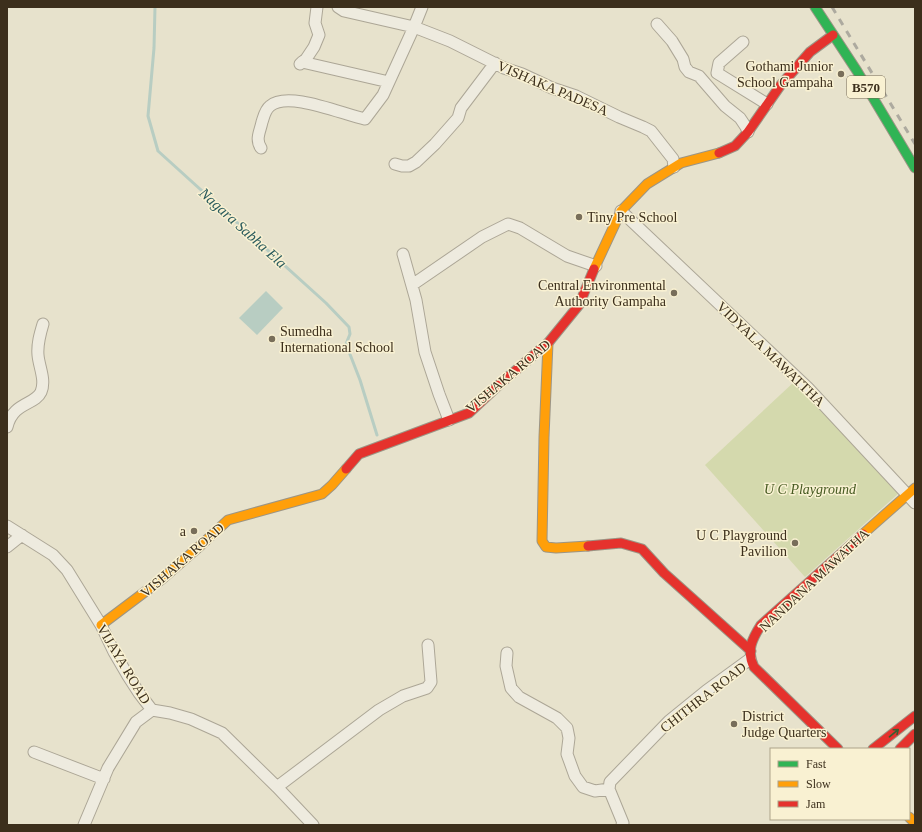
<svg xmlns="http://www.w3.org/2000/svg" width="922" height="832" viewBox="0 0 922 832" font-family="'Times New Roman',serif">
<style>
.green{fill:#d4d9ad}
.water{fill:#b8cdc2}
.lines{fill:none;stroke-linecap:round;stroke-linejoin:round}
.stream{stroke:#b8cdc2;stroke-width:3}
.street-casing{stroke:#aca696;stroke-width:13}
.fast-casing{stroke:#9c9585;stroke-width:11}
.slow-casing{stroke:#9c9585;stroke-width:11}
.jam-casing{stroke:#9c9585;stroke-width:11}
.street{stroke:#eeebdf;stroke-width:11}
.fast{stroke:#30b455;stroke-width:9}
.slow{stroke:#ff9f0a;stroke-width:9}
.jam{stroke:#e5322d;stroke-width:9}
.rail{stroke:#adaa9f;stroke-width:3;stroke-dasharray:7 7;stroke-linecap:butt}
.oneway{stroke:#385e30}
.poi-dot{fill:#786e5a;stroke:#f9f1d2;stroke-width:1.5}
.labels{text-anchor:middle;stroke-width:3;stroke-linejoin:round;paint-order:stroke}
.shield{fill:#f9f1d2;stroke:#756953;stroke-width:1}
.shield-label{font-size:13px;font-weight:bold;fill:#3c2f1c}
.poi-label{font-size:14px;fill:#3c2f1c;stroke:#f9f1d2;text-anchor:end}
.street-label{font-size:14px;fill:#3c2f1c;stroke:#f9f1d2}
.park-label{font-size:14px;font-style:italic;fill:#465a21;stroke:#f9f1d2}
.water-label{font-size:15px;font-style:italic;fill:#2a5b5d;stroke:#f9f1d2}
</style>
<rect width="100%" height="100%" fill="#e7e2cc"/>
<path class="green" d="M794,382L899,493L805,577L705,465Z"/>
<path class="water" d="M266,291L283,308L257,335L239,318Z"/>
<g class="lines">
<path class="stream" d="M155,7L154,48L148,116L158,151L326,303L349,327L350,334L346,344L360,380L377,435"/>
<g class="street-casing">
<path id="street" d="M422,7L414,27L450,41L504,68L522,74L552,88L576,96L619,117L643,127L651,131L673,159L674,167
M657,24L672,41L683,59L685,67L689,72L699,76L725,106L740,118L746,127L748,132
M743,42L719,63L717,73L767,104
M302,62L389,82
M300,64L306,59L314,47L319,35L315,23L317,7
M261,148C255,139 260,132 262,122C264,116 265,110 270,106C288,90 344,115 365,119L383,95L414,27L344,11L338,7
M395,164L402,166H409L416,162L435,144L458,118L461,108L495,63
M621,211L808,388L915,503
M403,254L416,300L425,352L439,394L449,420
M412,285L482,237L508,224L520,228L567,256L596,266
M7,427C13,402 35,405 41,392C46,380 39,367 38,355C37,344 40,334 43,324
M7,526L53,555L67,570L101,625L114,652L128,676L139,693L152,710L170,713L191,719L222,733L277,787L313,825
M7,547L22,535
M507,653L506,666L511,688L519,697L557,718L567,728L569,738L567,754L575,776L583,787L595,791L609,789
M34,752L104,779
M277,787L379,710L403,696L427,688L431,682L428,645
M609,789L610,782L669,721L706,691L750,659
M609,789L623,823L622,825
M84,825L108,768L136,722L152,710"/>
</g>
<g class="fast-casing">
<path id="fast" d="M815,7L857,71L915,168"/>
</g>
<g class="slow-casing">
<path id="slow" d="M594,269L621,211L647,184L681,163L719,153
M548,343L544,437L542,541L546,547L556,548L588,546
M863,534L915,488
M101,625L162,579L201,545L228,520L322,494L332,485L346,469
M909,817L915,823"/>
</g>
<g class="jam-casing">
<path id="jam" d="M719,153L735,146L748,132L780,86L810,52L833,35
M346,469L359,454L469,413L501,383L548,343L579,305L594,269
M588,546L621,543L642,549L664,573L751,651
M838,749L754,667C746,651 752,639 761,625L863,534
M873,749L915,716
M900,749L915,734"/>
</g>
<use href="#street" class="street"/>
<use href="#fast" class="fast"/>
<use href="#slow" class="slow"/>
<use href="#jam" class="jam"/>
<path class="rail" d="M832,7L915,144"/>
</g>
<defs><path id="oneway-shaft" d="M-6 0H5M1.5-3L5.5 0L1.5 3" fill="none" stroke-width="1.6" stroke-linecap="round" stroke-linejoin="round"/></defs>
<use class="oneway" href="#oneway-shaft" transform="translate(894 733) rotate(-40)"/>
<g class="poi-dot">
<circle cx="841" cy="74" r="4"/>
<circle cx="579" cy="217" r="4"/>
<circle cx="674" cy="293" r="4"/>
<circle cx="272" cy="339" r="4"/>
<circle cx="194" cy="531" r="4"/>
<circle cx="795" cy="543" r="4"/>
<circle cx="734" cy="724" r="4"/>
</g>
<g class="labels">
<rect class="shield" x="847" y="76" width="38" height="22" rx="3"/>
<g class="shield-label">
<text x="866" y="92">B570</text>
</g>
<g class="poi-label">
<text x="833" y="71">Gothami Junior<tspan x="833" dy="16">School Gampaha</tspan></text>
<text x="587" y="222" text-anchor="start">Tiny Pre School</text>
<text x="666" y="290">Central Environmental<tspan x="666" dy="16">Authority Gampaha</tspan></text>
<text x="280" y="336" text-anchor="start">Sumedha<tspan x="280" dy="16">International School</tspan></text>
<text x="186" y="536">a</text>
<text x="787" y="540">U C Playground<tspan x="787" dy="16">Pavilion</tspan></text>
<text x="742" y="721" text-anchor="start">District<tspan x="742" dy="16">Judge Quarters</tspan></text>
</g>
<g class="street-label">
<text transform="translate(553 88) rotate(23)" y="5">VISHAKA PADESA</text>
<text transform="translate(771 354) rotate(44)" y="5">VIDYALA MAWATTHA</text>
<text transform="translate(508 376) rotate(-40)" y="5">VISHAKA ROAD</text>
<text transform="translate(182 560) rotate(-41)" y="5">VISHAKA ROAD</text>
<text transform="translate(814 580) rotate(-43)" y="5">NANDANA MAWATHA</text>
<text transform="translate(124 664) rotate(59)" y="5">VIJAYA ROAD</text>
<text transform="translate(703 697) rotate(-38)" y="5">CHITHRA ROAD</text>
</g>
<g class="park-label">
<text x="810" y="494">U C Playground</text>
</g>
<g class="water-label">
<text transform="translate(243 228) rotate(42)" y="5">Nagara Sabha Ela</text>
</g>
</g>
<rect width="922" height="832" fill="none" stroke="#3c2f1c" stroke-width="16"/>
<rect x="770" y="748" width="140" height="72" fill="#f9f1d2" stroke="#ada389"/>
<rect x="778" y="761" width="20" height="6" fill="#30b455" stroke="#ada389"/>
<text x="806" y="768" font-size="12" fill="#3c2f1c">Fast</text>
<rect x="778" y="781" width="20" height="6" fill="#ff9f0a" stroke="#ada389"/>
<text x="806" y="788" font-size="12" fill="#3c2f1c">Slow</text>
<rect x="778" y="801" width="20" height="6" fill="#e5322d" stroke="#ada389"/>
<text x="806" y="808" font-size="12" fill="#3c2f1c">Jam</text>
</svg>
